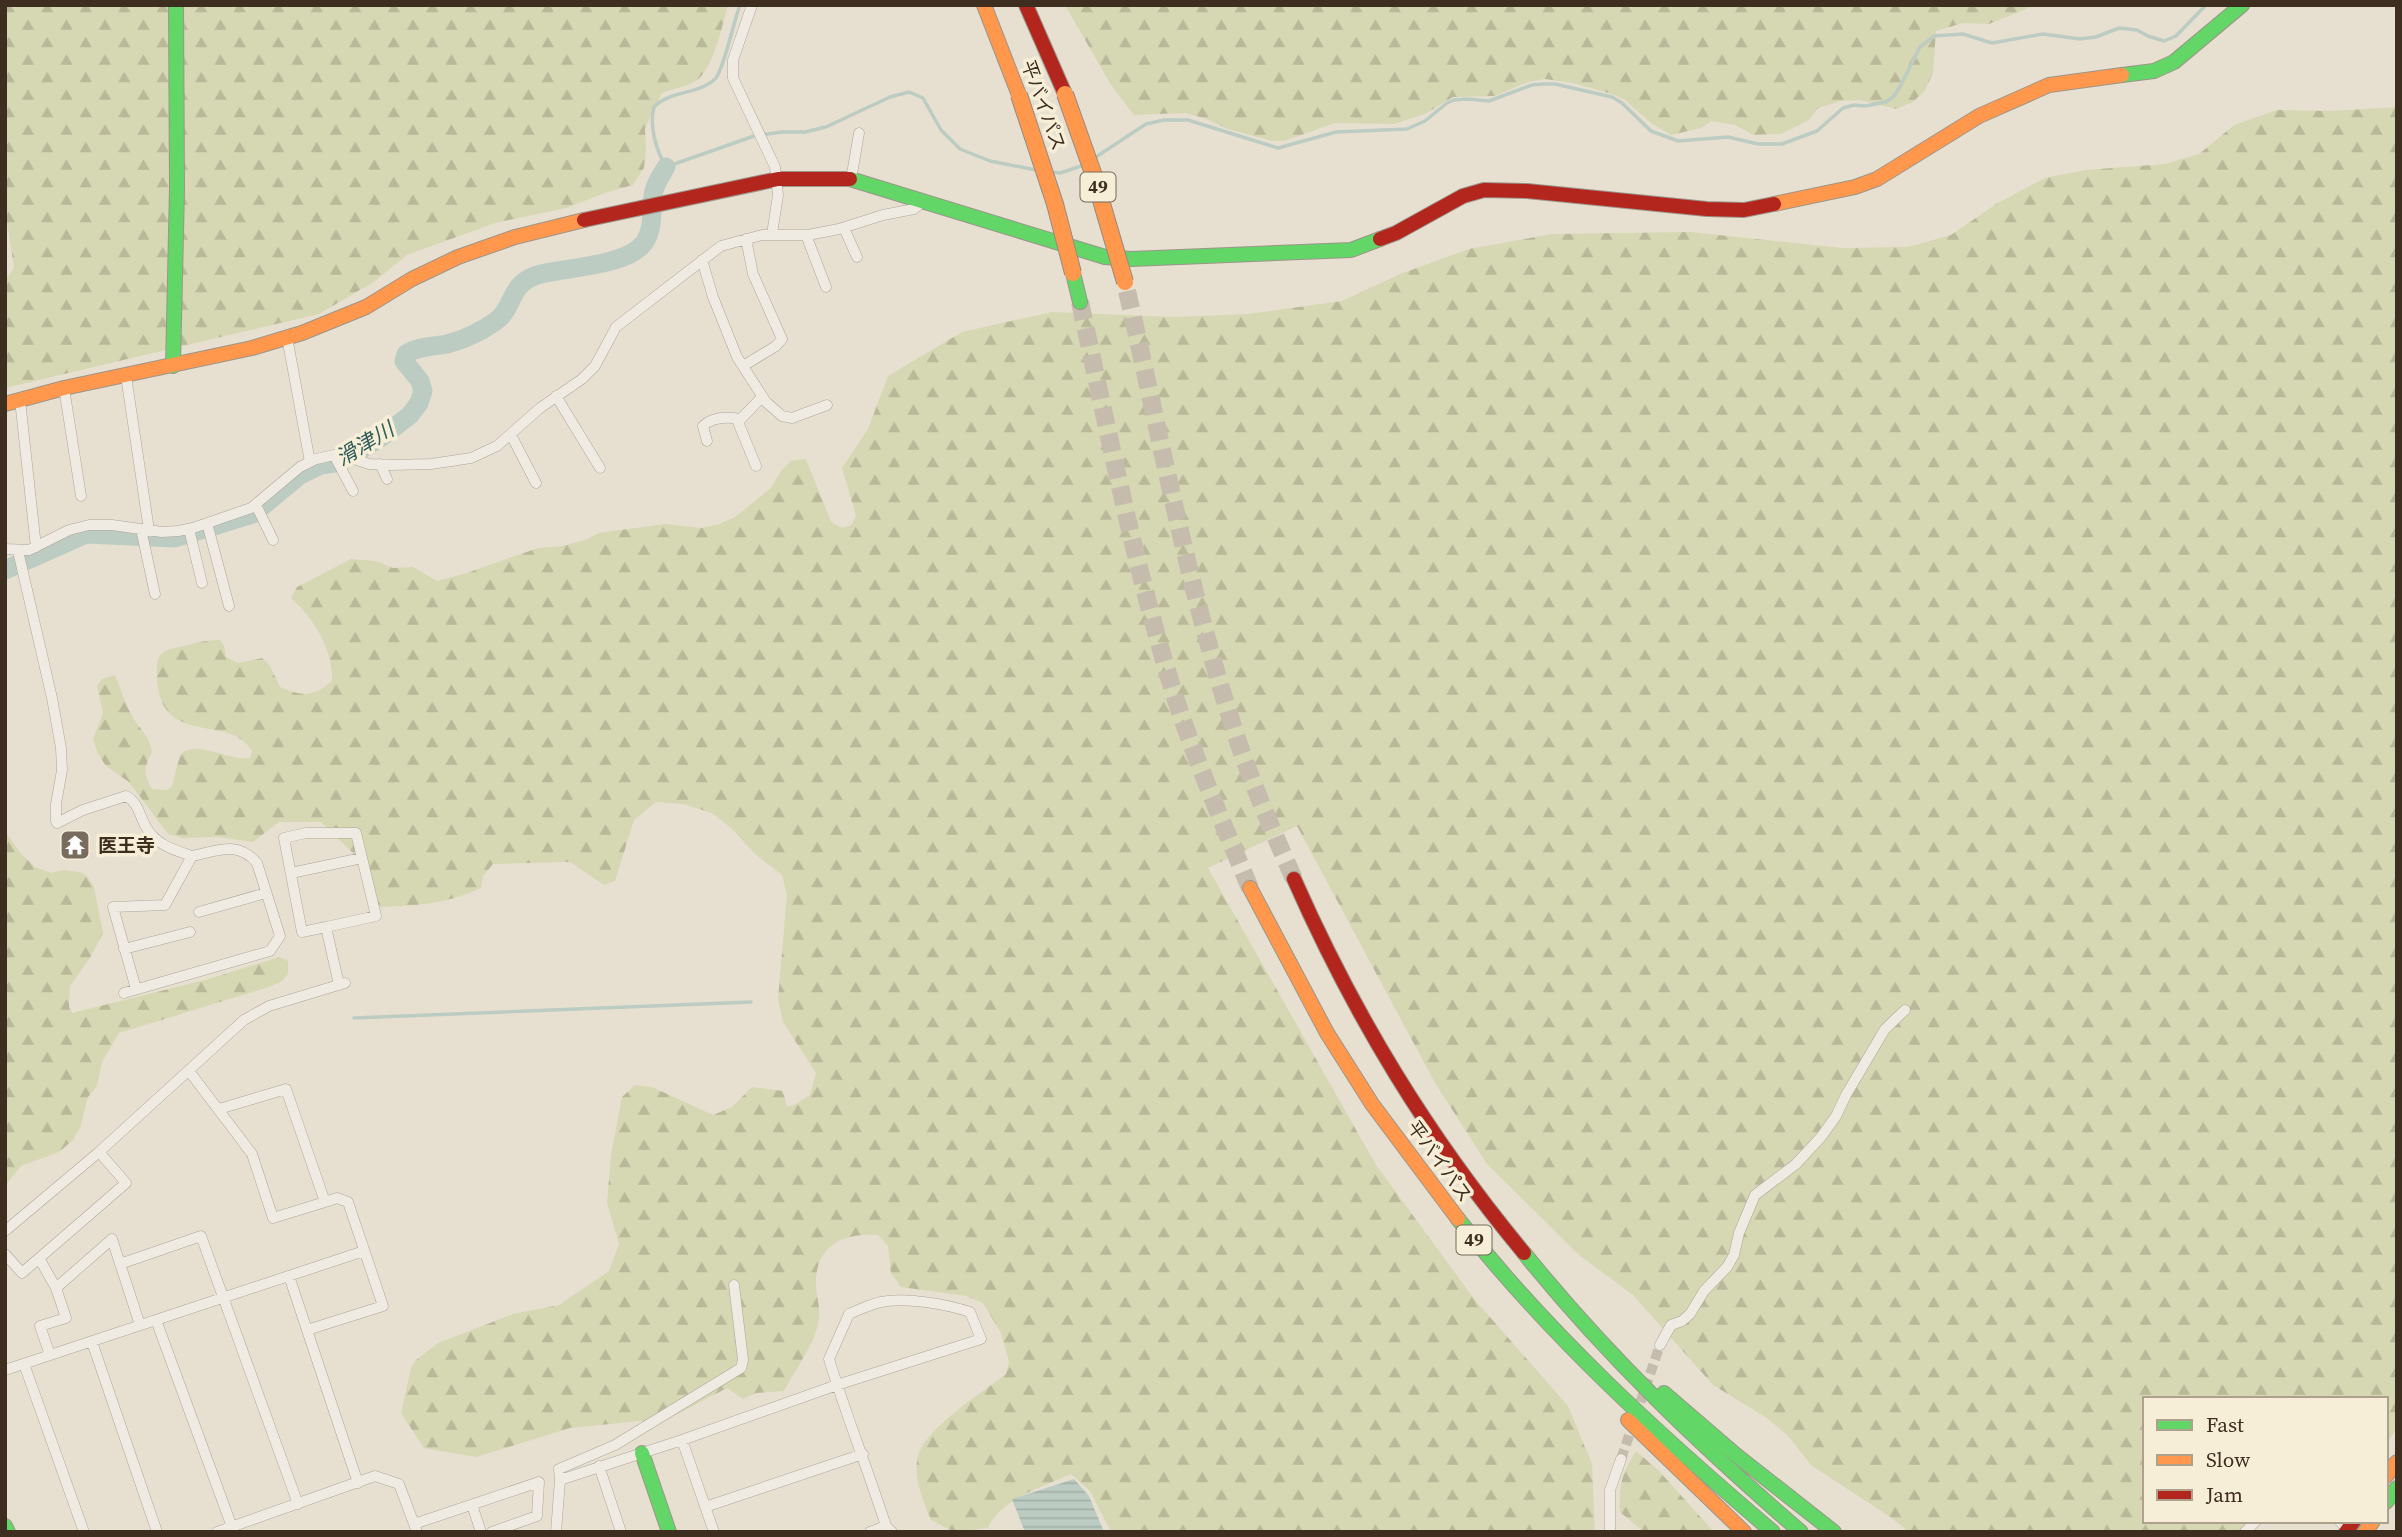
<svg xmlns="http://www.w3.org/2000/svg" width="2402" height="1537" viewBox="0 0 2402 1537" font-family="'Source Serif 4','Noto Sans JP',serif">
<style>
.forest{fill:url(#forest-firs)}
.water{fill:url(#water-rules)}
.lines{fill:none;stroke-linecap:round;stroke-linejoin:round}
.stream{stroke:#bcccc2;stroke-width:3.5}
.river{stroke:#bcccc2;stroke-width:19}
.street-tunnel{stroke:#c5bcae;stroke-width:10;stroke-dasharray:10 5;stroke-linecap:butt}
.highway-tunnel{stroke:#c5bcae;stroke-width:18;stroke-dasharray:18 9;stroke-linecap:butt}
.street-casing{stroke:#ada599;stroke-width:11}
.fast-casing{stroke:#9c958a;stroke-width:16}
.slow-casing{stroke:#9c958a;stroke-width:16}
.jam-casing{stroke:#9c958a;stroke-width:16}
.street{stroke:#efebe3;stroke-width:10}
.fast{stroke:#63d668;stroke-width:14}
.slow{stroke:#ff974d;stroke-width:14}
.jam{stroke:#b3261e;stroke-width:14}
.slow-bridge-casing{stroke:#928b80;stroke-width:18;stroke-linecap:butt}
.slow-bridge{stroke:#ff974d;stroke-width:16}
.labels{text-anchor:middle;stroke-width:7;stroke-linejoin:round;paint-order:stroke}
.shield{fill:#f7eed8;stroke:#756857;stroke-width:2}
.shield-label{font-size:18px;font-weight:bold;fill:#3d2e20}
.street-label{font-size:19px;fill:#3d2e20;stroke:#f7eed8}
.poi-label{font-size:19px;font-weight:bold;fill:#3d2e20;stroke:#f7eed8;text-anchor:start}
.water-label{font-size:21px;font-style:italic;fill:#2f5d5a;stroke:#f7eed8}
</style>
<defs>
<pattern id="forest-firs" width="22" height="20" patternUnits="userSpaceOnUse" patternTransform="scale(1.75)"><rect width="22" height="20" fill="#d6d7b3"/><path d="M5 1l3.5 6h-7zM16 11l3.5 6h-7z" fill="#b9b99a"/></pattern>
<pattern id="water-rules" width="6" height="5" patternUnits="userSpaceOnUse" patternTransform="scale(1.75)"><rect width="6" height="5" fill="#bcccc2"/><path d="M0 2.5h6" fill="none" stroke="#a2b0a6"/></pattern>
</defs>
<rect width="100%" height="100%" fill="#e7e0d1"/>
<path class="forest" d="M5,5H728C722,26 713,72 694,82C685,87 672,89 662,93L645,128L646,149L644,168L633,185L605,193L566,208L495,223L407,255L375,281L319,314L5,388V281L14,268L5,208Z
M1065,5H2035L1989,24L1963,23L1936,31L1933,73L1925,90L1913,102L1896,109L1860,100L1841,101L1818,108L1809,120L1781,134L1753,135L1735,125L1711,121L1701,128L1671,135L1651,123L1625,100L1612,94L1573,83L1545,79L1528,82L1495,96L1453,97L1425,114L1394,124L1335,123L1284,141H1272L1228,129L1204,118L1185,113L1134,115L1111,85Z
M2397,107V1428L2386,1444V1399H2145V1521H2253L2242,1532H1909L1889,1516L1812,1466L1787,1435L1767,1418L1713,1385L1633,1295L1579,1255L1487,1164L1435,1083L1297,826L1208,868L1376,1165L1475,1300L1568,1406L1592,1464L1595,1532H1111L1090,1491L1071,1474C1043,1487 1000,1499 988,1528L954,1532L931,1520C924,1502 914,1481 917,1461C920,1431 982,1393 1006,1374L1009,1361L1001,1333L983,1303L966,1296L901,1287L891,1273L888,1246L878,1235C843,1233 815,1245 816,1285C817,1303 822,1308 817,1328C810,1351 795,1370 784,1391L756,1393L743,1399L727,1388L670,1418L570,1428L476,1457L424,1448L401,1413L411,1368L416,1360L438,1343L513,1314L559,1305L609,1271L619,1244L607,1203L611,1155L622,1097L635,1085L652,1087L713,1115L732,1107L752,1087L783,1091L787,1106H792L810,1095L816,1073L783,1022L778,999L787,895L782,875L755,854L731,828L712,813L683,804L656,802L634,820L615,881L604,885L570,862L493,864L483,876L481,888C448,904 415,906 378,907L365,883L357,857L321,822H279L253,842L219,837L183,838L168,834L129,782L106,766L98,754L93,739L103,713L97,686L102,679L115,675C121,689 125,704 133,717C141,732 149,734 152,752C144,767 143,774 152,789L167,790L172,786L180,755C196,738 228,762 250,758L252,751C229,711 154,752 157,668C157,658 161,651 171,649C188,645 203,640 220,640L224,646L226,657L238,663L262,658L270,666L280,687C303,697 313,697 332,681C333,649 314,619 291,598L297,587L351,559L376,561L393,568L413,567L437,581L467,573L538,548L563,546L588,539L599,533L665,524L702,528L719,524L735,517L771,488L781,471L791,461L806,459L831,522L842,528L851,525L856,516L842,468L868,429L888,376L962,332L1052,312L1172,317L1248,314L1342,301L1400,274L1469,249L1552,234L1690,232L1843,248L1908,247L1951,235L1996,204L2045,178L2086,170L2165,164L2199,154L2234,125L2277,110L2331,111Z
M5,831L21,854L35,867L51,873L64,870L80,872L87,876L94,887L103,933L90,958L70,986L69,1007L72,1013L205,980L279,957L288,961V974L282,981L269,987L119,1033L102,1062L97,1086L88,1097L80,1128L73,1140L59,1152L21,1166L5,1186Z
M1636,1451L1659,1471L1714,1532H1644L1620,1512C1618,1488 1622,1472 1636,1451Z"/>
<path class="water" d="M1074,1479L1089,1496L1104,1532H1025L1012,1499Z"/>
<g class="lines">
<path class="stream" d="M740,5C734,20 723,72 715,79C698,95 670,90 654,107C649,126 656,150 666,167L754,136L782,132H805L826,127L890,97L909,92L923,98L941,130L960,149L990,161L1036,170
M1093,159L1146,124L1164,120H1188L1278,148L1336,132L1407,129L1425,121L1447,103L1454,100L1467,99L1489,101L1532,85L1543,84H1555L1612,97L1622,103L1651,131L1678,141L1728,137L1758,144H1782L1817,131L1843,108L1854,105L1865,106L1886,102L1894,96L1901,85L1920,47L1934,36L1963,34L1992,43L2043,34L2080,39L2096,37L2119,28L2137,30L2148,36L2164,41L2176,36L2206,5
M1051,172L1060,173L1084,165
M354,1018L751,1002"/>
<path class="river" d="M5,570L86,534L175,538L253,514L300,475L321,465L340,462L383,436L410,415L419,403L423,391L420,381L404,361L406,354C419,346 432,347 447,344C463,340 482,331 496,321C515,307 508,285 537,275C564,267 626,267 644,243C654,229 651,211 653,196C654,185 661,176 666,167"/>
<path class="street-tunnel" d="M1621,1459L1660,1345"/>
<path class="highway-tunnel" d="M1127,291C1160,434 1186,580 1231,720C1248,775 1271,827 1294,879
M1080,302C1109,435 1135,570 1176,700C1197,764 1224,826 1250,888"/>
<g class="street-casing">
<path id="street" d="M752,5L733,60V78L775,167L778,195L772,234
M851,180L859,133
M844,228L857,257
M806,235L826,287
M702,260L713,297L737,357L766,402L782,416L792,418L827,405
M287,337L310,462
M743,366L776,346L782,339L753,274L746,239
M126,376L149,530
M64,388L81,496
M556,396L600,468
M20,400L36,547
M511,435L536,483
M707,441L703,426C712,417 728,417 740,419
M334,455L353,491
M380,464L387,479
M756,466L738,422L762,397
M256,505L273,540
M207,523L229,606
M141,529L155,594
M189,529L202,583
M5,549L29,550L69,530L89,525H112L162,532L178,531L193,528L251,508L300,467L316,459L334,455H342L369,464L391,465L431,464L471,458L497,446L540,408L582,379L595,366L616,327L721,246L762,235H808L839,229L883,215L914,209L924,200
M18,551L52,698L61,748L62,770L56,804V821L57,823L83,810L126,796C139,803 139,815 146,827C156,845 174,850 192,856
M291,873L362,858
M199,912L266,893
M326,927L376,916L356,833H306L284,838L302,932L326,927L339,985
M124,949L190,932
M124,993L270,951L280,936L257,863C237,840 218,851 192,856L165,905L113,907L136,989
M189,1071L252,1154L273,1218L325,1202
M219,1109L286,1089L325,1202L337,1198L348,1202L383,1306L307,1330
M5,1231L99,1152L244,1020L269,1006L345,983
M5,1254L22,1273L126,1183L99,1152
M39,1258L56,1288
M120,1264L201,1236L298,1504
M289,1276L358,1483
M156,1320L232,1527
M92,1342L157,1532
M1660,1345L1671,1325L1682,1321L1690,1314L1704,1291L1727,1267L1734,1255L1739,1233L1755,1195L1796,1164L1821,1137L1836,1116L1846,1095L1885,1029L1905,1010
M50,1355L40,1326L66,1318L56,1288L112,1239L140,1325
M24,1364L84,1532
M5,1370L364,1251
M682,1440L714,1532
M599,1466L621,1532
M560,1480L559,1469L615,1445L741,1368L743,1360L734,1285
M472,1505L481,1532
M705,1507L863,1454
M2339,1521L2348,1529
M414,1524L539,1482L537,1516L492,1532
M217,1532L375,1476L399,1484L417,1532
M556,1532L560,1480L682,1440L837,1385L981,1339L970,1312C946,1304 905,1297 881,1302C870,1304 859,1310 849,1314L829,1359C846,1415 868,1470 886,1526L892,1532
M870,1532L886,1526
M1610,1532V1490L1621,1459
M2245,1532L2256,1521"/>
</g>
<g class="fast-casing">
<path id="fast" d="M2122,75L2154,71L2174,62L2242,5
M850,179L1105,257L1131,259L1351,250L1380,239
M1073,273L1080,302
M173,366L177,189L176,5
M1458,1219C1550,1336 1660,1436 1773,1532
M1524,1253C1607,1356 1701,1446 1801,1532
M1664,1393L1736,1455L1834,1532
M642,1453L669,1532
M2386,1502L2397,1488
M5,1526L8,1532"/>
</g>
<g class="slow-casing">
<path id="slow" d="M984,5L1019,95
M1774,204L1855,187L1877,179L1979,116L2049,85L2122,75
M5,404L64,388L252,348L302,333L366,307L412,279L458,257L515,237L584,220
M1250,888L1327,1033L1372,1104L1458,1219
M1628,1420L1744,1532
M2386,1476L2397,1462
M2365,1532L2373,1521"/>
</g>
<g class="jam-casing">
<path id="jam" d="M1026,5L1065,94
M584,220L778,179H850
M1380,239L1396,233L1463,196L1484,190L1527,191L1707,209L1744,210L1774,204
M1294,879C1355,1017 1428,1137 1524,1253
M2346,1532L2354,1521"/>
</g>
<use href="#street" class="street"/>
<use href="#fast" class="fast"/>
<use href="#slow" class="slow"/>
<use href="#jam" class="jam"/>
<g class="slow-bridge-casing">
<path id="slow-bridge" d="M1065,94L1093,173L1125,282
M1019,95L1055,204L1073,273"/>
</g>
<use href="#slow-bridge" class="slow-bridge"/>
</g>
<defs>
<g id="temple-square" transform="scale(1.575)"><rect x="-9" y="-9" width="18" height="18" rx="4" fill="#786c5e" stroke="#f7eed8"/><path d="M0-6L5-2H3V0L6.5 2.5H4V6H1.5V3h-3V6H-4V2.5H-6.5L-3 0V-2H-5Z" fill="#fff"/></g>
</defs>
<g fill-rule="evenodd">
<use href="#temple-square" x="75" y="845"/>
</g>
<g class="labels">
<g class="shield">
<rect x="1080.5" y="172.5" width="35" height="29" rx="5"/>
<rect x="1456.5" y="1225.5" width="35" height="29" rx="5"/>
</g>
<g class="shield-label">
<text x="1098" y="193">49</text>
<text x="1474" y="1246">49</text>
</g>
<g class="street-label">
<text transform="translate(1044 105) rotate(70)" y="7">平バイパス</text>
<text transform="translate(1440 1161) rotate(54)" y="7">平バイパス</text>
</g>
<g class="poi-label">
<text x="98" y="852">医王寺</text>
</g>
<g class="water-label">
<text transform="translate(365 444) rotate(-31)" y="7">滑津川</text>
</g>
</g>
<rect width="2402" height="1537" fill="none" stroke="#3d2e20" stroke-width="14"/>
<rect x="2143" y="1397" width="245" height="126" fill="#f7eed8" stroke="#ada18e" stroke-width="2"/>
<rect x="2157" y="1420" width="35" height="10" fill="#63d668" stroke="#ada18e" stroke-width="2"/>
<text x="2206" y="1432" font-size="21" fill="#3d2e20">Fast</text>
<rect x="2157" y="1455" width="35" height="10" fill="#ff974d" stroke="#ada18e" stroke-width="2"/>
<text x="2206" y="1467" font-size="21" fill="#3d2e20">Slow</text>
<rect x="2157" y="1490" width="35" height="10" fill="#b3261e" stroke="#ada18e" stroke-width="2"/>
<text x="2206" y="1502" font-size="21" fill="#3d2e20">Jam</text>
</svg>
